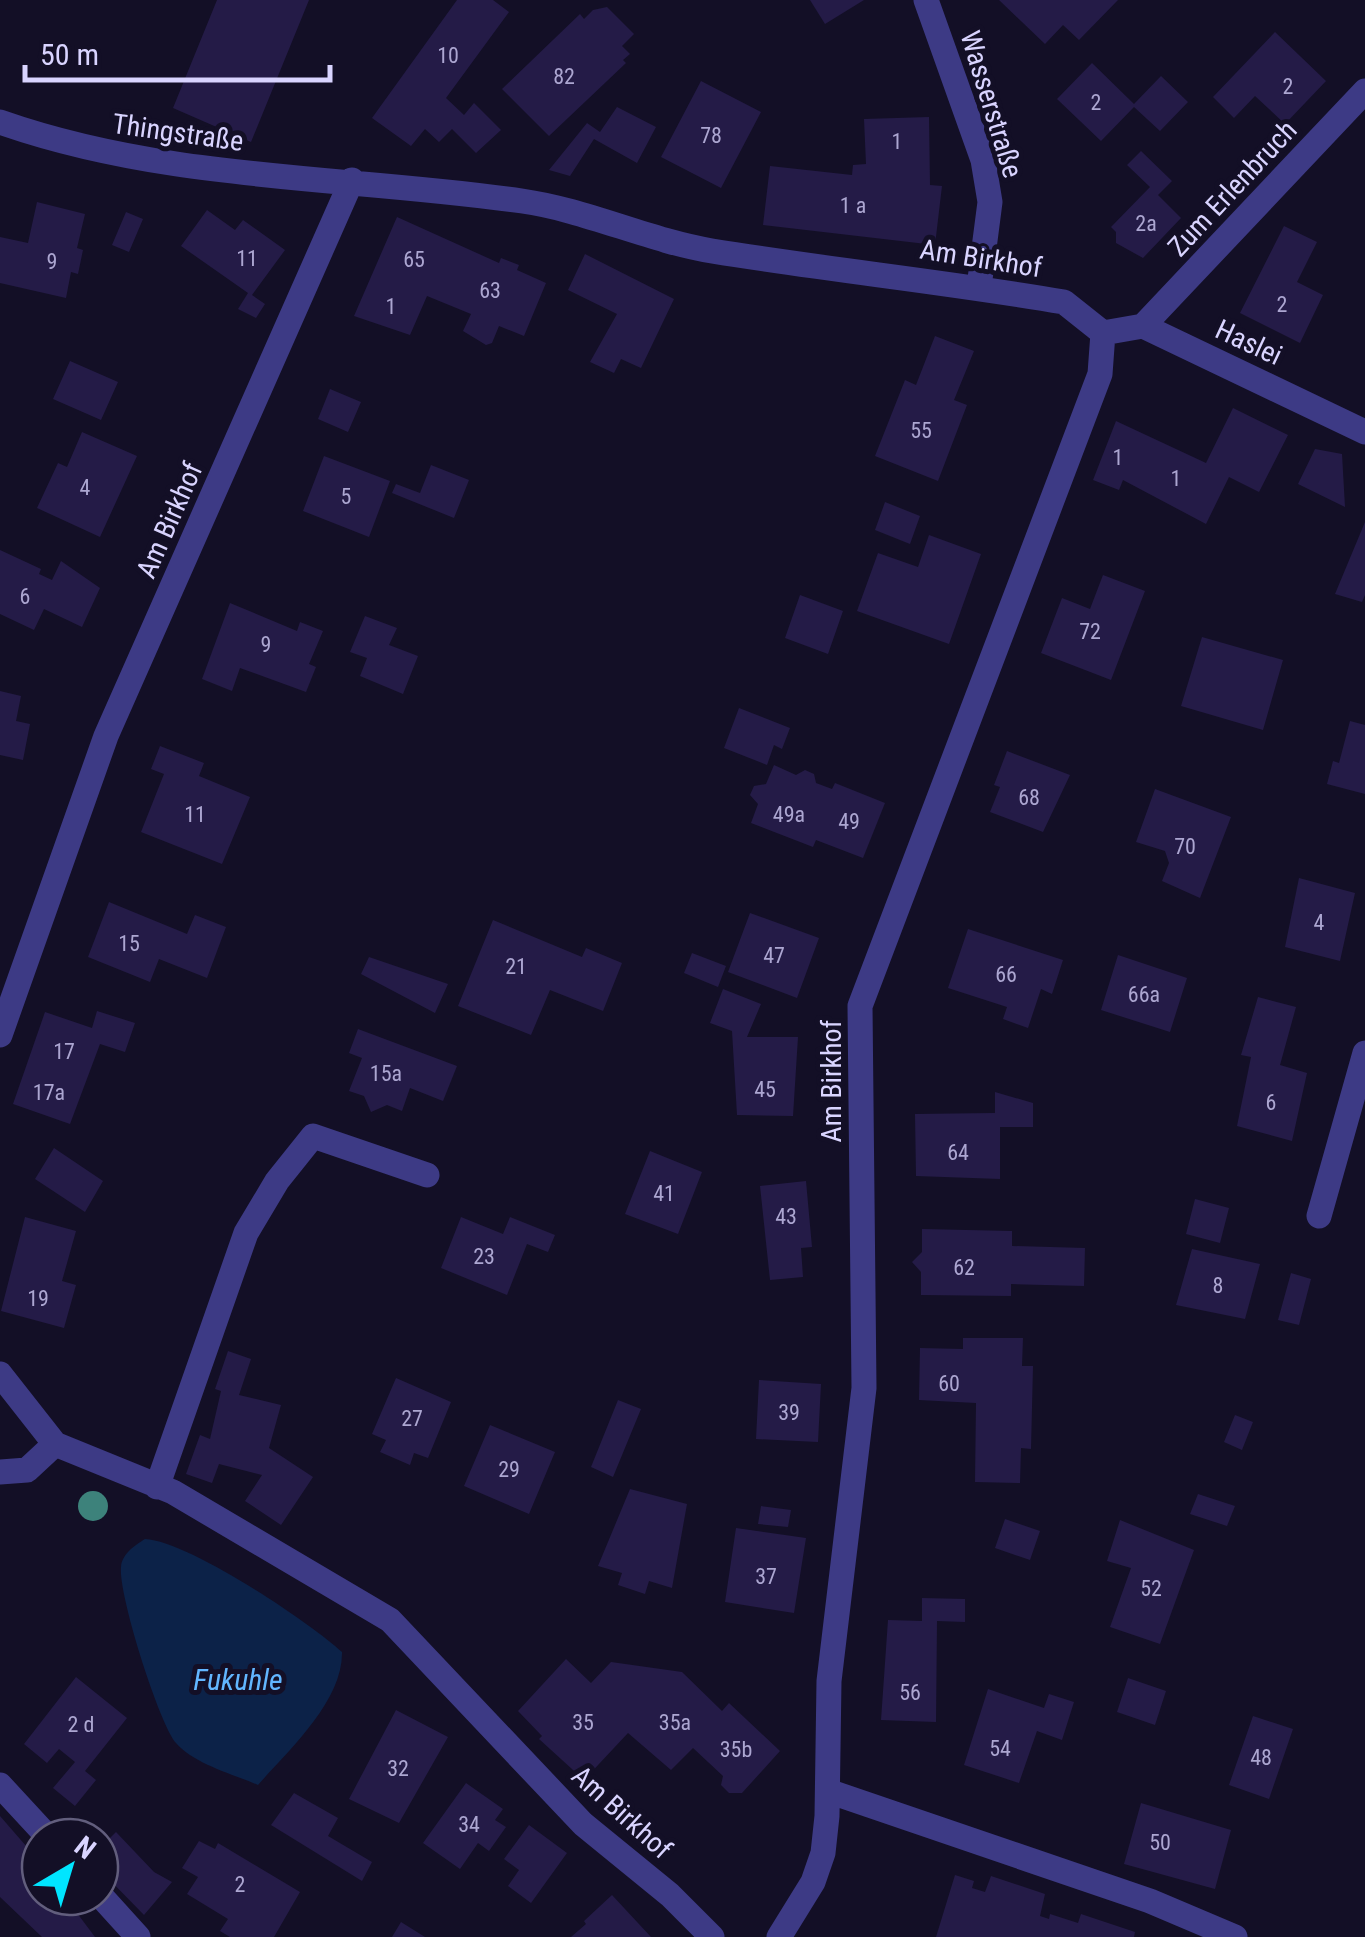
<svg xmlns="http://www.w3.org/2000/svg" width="1365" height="1937" viewBox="0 0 1365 1937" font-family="'Roboto Condensed',sans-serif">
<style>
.water{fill:#0c2248}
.building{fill:#241b47}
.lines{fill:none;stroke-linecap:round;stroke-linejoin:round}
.minor{stroke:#3d3a85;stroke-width:25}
.tree{fill:#3d827b}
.labels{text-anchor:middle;stroke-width:10;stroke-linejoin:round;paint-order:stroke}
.number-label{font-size:22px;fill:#aca6d1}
.street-label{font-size:28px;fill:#d9d4ff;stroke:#130f26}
.water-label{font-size:30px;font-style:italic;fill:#62b6ff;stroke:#130f26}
</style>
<rect width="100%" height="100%" fill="#130f26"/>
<path class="water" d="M145,1539C188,1541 308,1621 342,1652C343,1701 289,1750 258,1785C233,1774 194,1764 176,1743C159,1723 118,1594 121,1567C122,1554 134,1546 145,1539Z"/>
<path class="building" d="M217,0H309L251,142L173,108Z
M457,0H493L509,12L446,98L464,115L474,103L501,130L476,153L452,129L439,142L425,129L411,146L372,118Z
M810,0H864L825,24Z
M999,0H1118L1079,40L1063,25L1045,44Z
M607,7L634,34L622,46L630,54L623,60L626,63L549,136L502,89L580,14L584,19L593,10Z
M1275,32L1326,81L1285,124L1255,96L1234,118L1213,97Z
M1092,63L1134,104L1161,76L1188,102L1160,131L1134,107L1101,141L1057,99Z
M701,81L761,112L721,188L661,157Z
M617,107L656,127L637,163L594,139L570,176L549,170L587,123L600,132Z
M929,117L930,185L942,186L935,245L763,225L770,166L852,175L853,165L866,164L864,119Z
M1141,151L1172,181L1158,195L1181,218L1143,258L1116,243V232L1111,227L1150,187L1127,165Z
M37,202L85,214L77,248L83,250L78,274L71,272L66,298L0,283V237L28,243Z
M207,210L235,230L243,220L285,250L252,295L265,304L256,318L238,309L248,293L181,246Z
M126,212L143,219L129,252L112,245Z
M397,217L499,263L501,258L519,265L517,270L546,283L524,336L499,326L492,343L486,345L463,331L471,314L427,296L410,335L354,316Z
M1284,226L1317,242L1297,282L1323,295L1300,343L1240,313Z
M585,254L674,299L641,368L621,359L614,373L590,362L617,314L568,290Z
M935,336L974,351L954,400L967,405L938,481L875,456L905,380L916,385Z
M70,361L118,382L101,420L53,399Z
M330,389L361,402L348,432L318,419Z
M1233,408L1288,435L1259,492L1229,477L1206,524L1123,480L1119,490L1093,480L1116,421L1206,463Z
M82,432L137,456L100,537L37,508L58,463L67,467Z
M1315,449L1342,454L1345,507L1298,484Z
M324,456L390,481L369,537L303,511Z
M431,465L469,480L454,518L392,493L396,484L420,493Z
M885,502L920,516L910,544L875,530Z
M1365,522V595L1362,602L1335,594Z
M929,535L981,554L949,644L857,611L878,553L918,567Z
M0,550L41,569L39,574L52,580L61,561L100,588L82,627L44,609L34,630L0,614Z
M1103,575L1145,591L1111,680L1041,653L1062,598L1090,609Z
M800,595L843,611L828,654L785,638Z
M230,603L297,631L300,622L323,631L309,664L316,667L306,692L240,668L232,691L202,679Z
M365,616L397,628L389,645L418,656L403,694L360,676L367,658L350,652Z
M1202,637L1283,660L1263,730L1181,706Z
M0,691L21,696L16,721L30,724L23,760L0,755Z
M739,708L790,728L782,749L774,745L767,765L724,748Z
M1350,721L1365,725V794L1327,784L1333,761L1339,763Z
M160,746L204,763L199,776L250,797L222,864L141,832L164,774L151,769Z
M1007,751L1070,775L1043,832L990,812L1000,787L994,785Z
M774,765L796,775L805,770L814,774L816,783L832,789L835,783L885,803L863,858L816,840L813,847L751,823L758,804L750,795L754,786L766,784Z
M1155,789L1231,817L1200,898L1162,881L1169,863L1165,851L1136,842Z
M1299,878L1355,893L1340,961L1285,947Z
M109,902L187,934L195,915L226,927L207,978L159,959L150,982L88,957Z
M750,913L819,938L797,998L728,972Z
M493,920L582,957L586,948L622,963L603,1011L550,990L531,1035L458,1006Z
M968,929L1063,960L1052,994L1041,989L1028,1028L1003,1019L1007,1007L948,988Z
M692,953L726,966L718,987L684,973Z
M1118,955L1187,978L1170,1032L1101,1010Z
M369,957L448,984L435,1013L361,974Z
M723,989L761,1004L747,1037H798L793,1116L737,1115L732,1031L710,1023Z
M1258,997L1296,1007L1280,1065L1307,1073L1292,1141L1237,1126L1251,1057L1241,1055Z
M97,1011L135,1023L125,1052L100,1044L70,1124L13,1104L45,1012L92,1028Z
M358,1029L457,1066L443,1101L410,1088L402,1111L387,1105L371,1112L364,1096L349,1091L362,1058L349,1053Z
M995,1092L1033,1103V1127H1000V1179L916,1176L915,1114L995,1113Z
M54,1148L103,1181L85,1212L35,1179Z
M650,1151L702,1172L678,1234L625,1214Z
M806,1181L812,1247L801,1248L803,1277L770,1280L760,1186Z
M1195,1199L1229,1208L1220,1243L1186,1234Z
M25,1217L76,1231L62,1281L76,1285L64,1328L1,1311Z
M461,1217L503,1234L510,1217L555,1235L548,1252L527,1244L507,1295L441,1268Z
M922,1229L1012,1231V1246L1085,1248L1084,1286L1011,1284V1296L921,1295V1272L912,1262L922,1252Z
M1192,1249L1260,1264L1245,1319L1176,1305Z
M1291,1273L1311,1279L1299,1325L1278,1320Z
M963,1338H1023L1022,1366H1033L1031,1449L1021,1448L1020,1483L975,1482L976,1403L919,1400L920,1348L963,1349Z
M228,1351L251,1359L239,1395L281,1405L269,1448L313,1477L281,1525L245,1501L262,1475L219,1464L212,1483L186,1474L200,1435L210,1439L221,1391L215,1389Z
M396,1378L451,1402L428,1458L414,1453L410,1465L380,1452L386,1440L372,1434Z
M759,1380L821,1384L818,1442L756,1439Z
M618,1400L641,1409L613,1477L591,1467Z
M1235,1415L1253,1422L1242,1450L1224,1442Z
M490,1425L555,1452L529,1514L464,1486Z
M630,1489L687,1504L672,1588L649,1581L645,1594L618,1585L622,1573L598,1566Z
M1198,1494L1235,1506L1227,1526L1190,1514Z
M761,1506L791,1510L788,1527L758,1524Z
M1005,1519L1040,1531L1030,1560L995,1548Z
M1120,1520L1194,1550L1160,1644L1110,1627L1131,1568L1107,1561Z
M736,1528L806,1538L794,1613L725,1602Z
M922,1598L965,1599V1622L937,1621L936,1722L881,1720L888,1620L922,1621Z
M566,1659L591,1683L611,1662L682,1672L722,1711L729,1703L780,1751L742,1793H729L721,1785L723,1776L693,1748L671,1770L628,1733L584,1780L539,1739L542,1736L518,1711Z
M76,1677L127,1718L85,1771L96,1780L75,1806L53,1788L75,1762L59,1749L47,1763L24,1744Z
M1128,1678L1166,1691L1155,1725L1117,1712Z
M988,1689L1044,1708L1049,1694L1074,1702L1062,1740L1037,1731L1019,1783L964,1765Z
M396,1710L448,1737L399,1823L349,1799Z
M1253,1716L1293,1729L1269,1799L1229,1785Z
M466,1783L503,1809L495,1820L506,1827L489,1851L478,1843L460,1869L423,1843Z
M294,1793L338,1818L328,1836L372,1862L362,1881L271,1825Z
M1141,1803L1231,1830L1215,1889L1124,1864Z
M0,1816L40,1862V1897H65L95,1937H42L0,1897Z
M529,1825L567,1853L531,1903L508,1886L519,1870L504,1859Z
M116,1832L154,1872L172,1882L144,1915L100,1870V1848Z
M199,1841L215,1849L218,1843L300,1892L274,1937H230L220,1931L228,1919L187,1894L198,1877L182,1868Z
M955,1875L974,1881L972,1888L985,1892L991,1876L1045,1894L1040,1916L1049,1919L1050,1914L1078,1923L1081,1914L1135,1932L1134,1937H936Z
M612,1895L651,1937H571L586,1924L584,1921Z
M401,1922L425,1937H392Z"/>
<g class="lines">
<path class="minor" d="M926,0L983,160L990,202L979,287
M0,122C168,181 347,176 522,201C586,210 647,240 712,251C829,270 947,282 1064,302L1103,333L1100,374L860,1006L864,1388L829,1681L827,1816L823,1853L813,1882L779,1937
M1143,326L1365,91
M1103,333L1143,326L1365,432
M0,1035L106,736L352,180
M1319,1216L1365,1053
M0,1374L55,1444L173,1492L390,1620L583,1824L670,1895L712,1937
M0,1472L27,1470L55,1444
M157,1487L246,1233L277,1181L313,1136L427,1175
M0,1785L48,1837
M828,1791L1150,1901L1235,1937
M100,1895L138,1937"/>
</g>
<circle class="tree" cx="93" cy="1506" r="15"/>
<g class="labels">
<g class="number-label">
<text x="448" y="63">10</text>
<text x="564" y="84">82</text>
<text x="1288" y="94">2</text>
<text x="1096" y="110">2</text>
<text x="711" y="143">78</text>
<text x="897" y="149">1</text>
<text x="853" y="213">1 a</text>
<text x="1146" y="231">2a</text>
<text x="247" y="266">11</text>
<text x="414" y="267">65</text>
<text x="52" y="269">9</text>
<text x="490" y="298">63</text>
<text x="1282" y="312">2</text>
<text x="391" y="314">1</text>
<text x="921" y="438">55</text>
<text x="1118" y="465">1</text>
<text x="1176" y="486">1</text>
<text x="85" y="495">4</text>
<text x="346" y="504">5</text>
<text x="25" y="604">6</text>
<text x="1090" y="639">72</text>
<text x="266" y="652">9</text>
<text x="1029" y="805">68</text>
<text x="195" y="822">11</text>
<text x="789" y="822">49a</text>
<text x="849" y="829">49</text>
<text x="1185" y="854">70</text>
<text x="1319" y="930">4</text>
<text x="129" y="951">15</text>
<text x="774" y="963">47</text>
<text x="516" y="974">21</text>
<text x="1006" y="982">66</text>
<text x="1144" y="1002">66a</text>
<text x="64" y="1059">17</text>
<text x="386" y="1081">15a</text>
<text x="765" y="1097">45</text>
<text x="49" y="1100">17a</text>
<text x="1271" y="1110">6</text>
<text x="958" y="1160">64</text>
<text x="664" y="1201">41</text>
<text x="786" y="1224">43</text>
<text x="484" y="1264">23</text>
<text x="964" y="1275">62</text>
<text x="1218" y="1293">8</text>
<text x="38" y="1306">19</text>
<text x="949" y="1391">60</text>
<text x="789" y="1420">39</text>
<text x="412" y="1426">27</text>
<text x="509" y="1477">29</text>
<text x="766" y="1584">37</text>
<text x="1151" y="1596">52</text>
<text x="910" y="1700">56</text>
<text x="583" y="1730">35</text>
<text x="675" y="1730">35a</text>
<text x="81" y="1732">2 d</text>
<text x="1000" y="1756">54</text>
<text x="736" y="1757">35b</text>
<text x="1261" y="1765">48</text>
<text x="398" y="1776">32</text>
<text x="469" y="1832">34</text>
<text x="1160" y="1850">50</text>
<text x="240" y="1892">2</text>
</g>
<g class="street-label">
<text transform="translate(992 104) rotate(73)" y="10">Wasserstraße</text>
<text transform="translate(178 132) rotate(8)" y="10">Thingstraße</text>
<text transform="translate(1232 188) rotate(-47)" y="10">Zum Erlenbruch</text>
<text transform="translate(981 258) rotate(9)" y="10">Am Birkhof</text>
<text transform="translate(1249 342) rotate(25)" y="10">Haslei</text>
<text transform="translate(169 520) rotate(-66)" y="10">Am Birkhof</text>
<text transform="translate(831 1081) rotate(-90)" y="10">Am Birkhof</text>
<text transform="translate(622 1812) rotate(42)" y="10">Am Birkhof</text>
</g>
<g class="water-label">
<text x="238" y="1690">Fukuhle</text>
</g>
</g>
<g transform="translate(70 1867) rotate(38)"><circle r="48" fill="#130f26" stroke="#625e7d" stroke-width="2.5"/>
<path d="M0-8L18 38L0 25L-18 38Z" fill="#00e5ff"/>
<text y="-15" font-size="28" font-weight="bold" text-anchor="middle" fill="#d9d4ff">N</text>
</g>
<path d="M25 65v15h305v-15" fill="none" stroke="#d9d4ff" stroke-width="5"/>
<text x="40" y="65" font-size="30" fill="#d9d4ff" stroke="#130f26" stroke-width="8" paint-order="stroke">50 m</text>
</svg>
